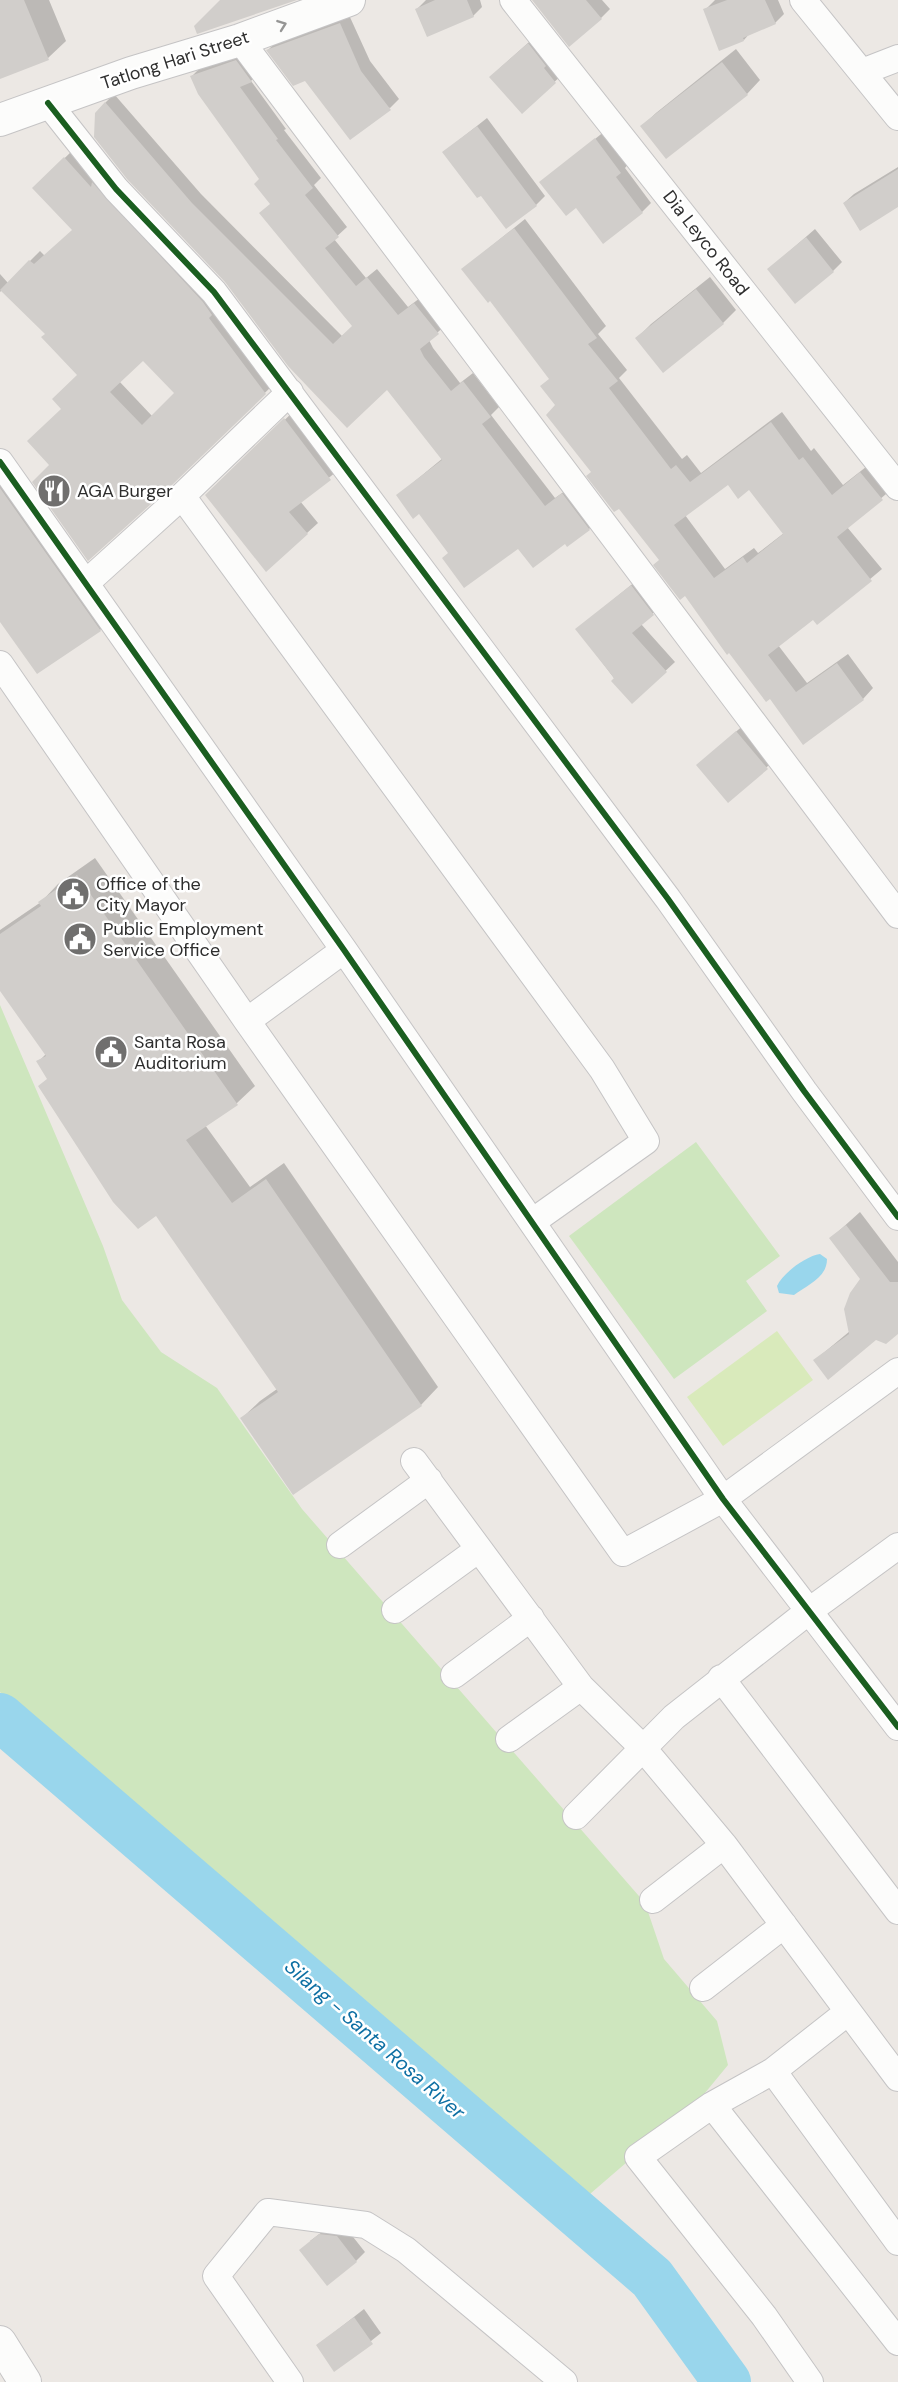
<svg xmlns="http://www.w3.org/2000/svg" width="898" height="2382" viewBox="0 0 898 2382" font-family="'DM Sans',sans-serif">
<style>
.green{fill:#cee6be}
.pitch{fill:#d9eabb}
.water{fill:#99d6ec}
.shadow{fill:#0003;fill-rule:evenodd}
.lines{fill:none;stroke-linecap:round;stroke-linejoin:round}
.river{stroke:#99d6ec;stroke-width:48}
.building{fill:#d1cecb;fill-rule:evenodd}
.minor-casing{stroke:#c5c4c5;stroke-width:28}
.tertiary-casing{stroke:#c5c4c5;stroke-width:34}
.minor{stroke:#fcfcfb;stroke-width:26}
.tertiary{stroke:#fcfcfb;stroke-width:32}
.cycleway-casing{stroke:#fff;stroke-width:10}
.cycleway{stroke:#1b5e20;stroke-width:6}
.oneway{stroke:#959594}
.labels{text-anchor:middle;stroke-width:5;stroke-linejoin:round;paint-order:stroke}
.street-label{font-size:18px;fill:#2e2e2e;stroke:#fff}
.poi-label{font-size:18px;fill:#2e2e2e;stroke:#fff;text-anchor:start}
.water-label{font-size:20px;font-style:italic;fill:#0d6fa3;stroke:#fff}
</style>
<rect width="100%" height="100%" fill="#ece8e4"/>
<path class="green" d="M0,1005L103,1246L122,1300L161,1352L217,1388L302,1509L645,1903L664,1959L717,2021L728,2065L700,2099L583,2200L283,1951L31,1728L0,1692Z
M696,1142L780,1256L746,1281L767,1311L674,1379L569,1236Z"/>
<path class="pitch" d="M777,1331L813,1380L723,1446L687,1397Z"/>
<path class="water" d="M820,1254L827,1259C827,1278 807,1285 794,1295L779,1293L777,1286C783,1273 806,1256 820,1254Z"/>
<path class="shadow" d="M0,0H49L66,41L48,58L0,77Z
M426,0H480L482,7L473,16L417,9Z
M534,0H602L610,9L601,18Z
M715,0H778L784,14L775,23L750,33L744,40L705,10Z
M349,15L370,61L399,99L390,108L306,79L268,50L277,41Z
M537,35L564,73L522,112L500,68Z
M736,49L760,80L747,94L642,126L656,113Z
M246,52L260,71L251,81L286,129L284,130L321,178L314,185L347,227L334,239L366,278L377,269L408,307L424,295L447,324L429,340L433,348L460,383L473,373L499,407L491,415L555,498L572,486L598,520L589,529L565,541L449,552L420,512L398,495L443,458L388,388L347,426L105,103L114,94L201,194L342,336L354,326L271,203L261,179L192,76L201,67Z
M487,118L545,196L536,205L481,194L444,152Z
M605,131L629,163L625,168L651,203L642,212L577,206L541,182Z
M74,149L100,176L275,383L171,484L51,465L63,409L79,375L47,333L2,290L0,292V274L8,283L40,251L45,256L74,230L35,187ZM143,358L176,393L153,417L119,381Z
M898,167V206L844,203L854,194Z
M525,219L606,326L598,334L627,370L619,378L682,459L687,455L701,473L782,412L811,451L814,448L843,485L871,463L892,489L847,527L882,569L818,623L814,618L778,645L807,683L848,654L873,688L863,699L770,697L592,472L557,405L550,378L491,299L463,269ZM728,483L749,488L784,533L758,553L754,548L725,569L685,515Z
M815,229L842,262L833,271L769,269Z
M710,277L736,310L723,323L637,338L651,324Z
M296,409L341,468L300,501L318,523L307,533L207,495Z
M0,465L110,620L100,630L0,620Z
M641,577L662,605L641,624L675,662L632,702L577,629Z
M746,723L776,759L728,801L707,757Z
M95,858L255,1086L237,1103L205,1125L250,1187L284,1163L438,1387L421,1405L242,1418L260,1401L277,1389L157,1214L48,1079L38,1062L46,1054L0,988V930L41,902L58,884Z
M860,1212L898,1262V1332L815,1360L850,1331L862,1279L831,1238Z
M330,2226L346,2228L365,2252L356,2261L310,2241Z
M364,2309L381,2333L335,2370L318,2345Z"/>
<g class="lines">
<path class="river" d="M0,1717L652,2278L727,2382"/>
</g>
<path class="building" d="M0,0H24L49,60L0,79Z
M220,0H297L197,34L194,26Z
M435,0H467L474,17L427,37L415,9Z
M532,0H586L602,19L569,47Z
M727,0H765L776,24L743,38L744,41L719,51L703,9Z
M340,23L361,71L391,110L350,140L305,81L293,86L266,50Z
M528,43L546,66L544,68L556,83L522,114L489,77Z
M236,60L252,82L240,87L278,139L276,140L313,188L305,195L339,237L325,248L356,286L367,277L398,315L414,303L439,334L420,349L424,357L451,391L463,381L491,417L482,424L545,506L562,493L590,530L567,547L565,544L533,568L518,549L464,588L442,558L448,553L419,514L413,519L396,495L442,460L387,390L347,428L288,366L225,282L127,179L94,137L95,113L105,102L192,203L333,344L352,326L259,213L270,204L254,184L259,179L198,94L190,76Z
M722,62L748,95L666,159L640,126Z
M477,126L537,206L506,229L481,196L477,198L442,152Z
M595,138L621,173L616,177L643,213L603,244L576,208L566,216L539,182Z
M64,157L91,187L92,182L203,302L212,315L209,318L266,394L172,485L88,561L32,482L49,465L27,441L61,409L52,399L77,375L41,337L45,334L0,290L29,260L34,264L72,230L32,188ZM143,361L174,393L142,425L110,392Z
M898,169V207L860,231L843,203Z
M514,228L597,338L588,344L618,381L609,388L671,469L676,465L690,482L771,422L799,460L803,457L832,495L860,472L883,500L837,537L872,581L817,625L813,620L768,655L796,692L837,663L864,700L803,745L770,699L766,702L729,653L727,655L685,596L680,600L653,565L659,560L619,509L614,512L586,476L591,472L546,415L555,405L540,386L549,379L490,301L488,303L461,269ZM728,485L738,499L749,490L783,534L747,563L743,557L714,578L674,525Z
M806,237L834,272L795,304L767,269Z
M696,289L724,324L663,373L635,338Z
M284,418L331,480L289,512L308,534L266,572L205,495Z
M0,488L101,631L37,674L0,622Z
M631,585L654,615L632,633L667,672L632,704L611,681L614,678L575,629Z
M736,731L768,769L728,803L696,765Z
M77,875L238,1105L186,1140L232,1203L266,1179L422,1406L293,1495L240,1418L278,1392L156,1216L138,1229L113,1202L38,1086L47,1079L36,1061L46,1056L0,991V934L41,906L38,902Z
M846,1225L890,1282H898V1334L886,1344L876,1340L828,1380L813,1360L849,1334L844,1309L850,1293L860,1279L829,1238Z
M319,2234L337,2236L357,2262L327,2286L299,2250Z
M354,2317L373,2344L334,2372L316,2345Z"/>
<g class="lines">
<g class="minor-casing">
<path id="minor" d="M513,0L898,487
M803,0L898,117
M240,40L898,915
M862,72L898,58
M48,103L116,189L214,292L668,899L804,1091L898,1217
M0,462L344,950L723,1499L898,1727
M182,496L602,1069L646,1141L532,1222
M86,583L182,496L290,392
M0,664L247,1021L623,1553L723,1499L898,1371
M247,1021L344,950
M414,1461L581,1687L642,1747L724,1845L898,2078
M340,1545L429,1480
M395,1610L479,1549
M454,1675L531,1618
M721,1678L898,1911
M509,1739L581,1687
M576,1816L674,1717L809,1611L898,1546
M653,1900L724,1845
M703,1988L784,1925
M773,2071L898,2242
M712,2105L898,2342
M290,2382L216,2276L268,2212L366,2225L406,2250L564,2382
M810,2382L764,2316L638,2157L712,2105L773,2071L848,2012"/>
</g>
<g class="tertiary-casing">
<path id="tertiary" d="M0,120L131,73L240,40L349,0
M0,2342L25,2382"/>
</g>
<use href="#minor" class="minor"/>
<use href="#tertiary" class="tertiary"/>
<g class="cycleway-casing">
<path id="cycleway" d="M48,103L116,189L214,292L668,899L804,1091L898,1217
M0,462L344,950L723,1499L898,1727"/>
</g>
<use href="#cycleway" class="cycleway"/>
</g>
<defs><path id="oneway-chevron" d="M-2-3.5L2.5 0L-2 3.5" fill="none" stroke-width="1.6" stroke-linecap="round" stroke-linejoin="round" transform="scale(1.5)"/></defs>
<use class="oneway" href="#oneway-chevron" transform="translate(282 25) rotate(-20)"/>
<defs>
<g id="restaurant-disc" transform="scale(1.725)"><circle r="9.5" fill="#706f6e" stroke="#fff"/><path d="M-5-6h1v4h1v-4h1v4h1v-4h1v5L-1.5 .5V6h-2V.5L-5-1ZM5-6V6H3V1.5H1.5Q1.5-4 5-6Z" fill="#fff"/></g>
<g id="civic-disc" transform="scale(1.725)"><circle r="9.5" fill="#706f6e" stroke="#fff"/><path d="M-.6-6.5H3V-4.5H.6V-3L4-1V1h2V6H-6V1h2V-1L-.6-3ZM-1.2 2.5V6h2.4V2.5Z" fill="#fff"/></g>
</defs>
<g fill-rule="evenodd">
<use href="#restaurant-disc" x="54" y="491"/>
<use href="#civic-disc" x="73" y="894"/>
<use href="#civic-disc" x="80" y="939"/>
<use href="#civic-disc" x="111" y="1052"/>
</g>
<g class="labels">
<g class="street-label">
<text transform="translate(175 60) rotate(-18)" y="6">Tatlong Hari Street</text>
<text transform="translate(706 243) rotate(52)" y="6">Dia Leyco Road</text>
</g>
<g class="poi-label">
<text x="77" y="497">AGA Burger</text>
<text x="96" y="890">Office of the<tspan x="96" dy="21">City Mayor</tspan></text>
<text x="103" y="935">Public Employment<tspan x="103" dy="21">Service Office</tspan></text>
<text x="134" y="1048">Santa Rosa<tspan x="134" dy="21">Auditorium</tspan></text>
</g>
<g class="water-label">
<text transform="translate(375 2039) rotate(41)" y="7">Silang - Santa Rosa River</text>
</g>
</g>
</svg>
